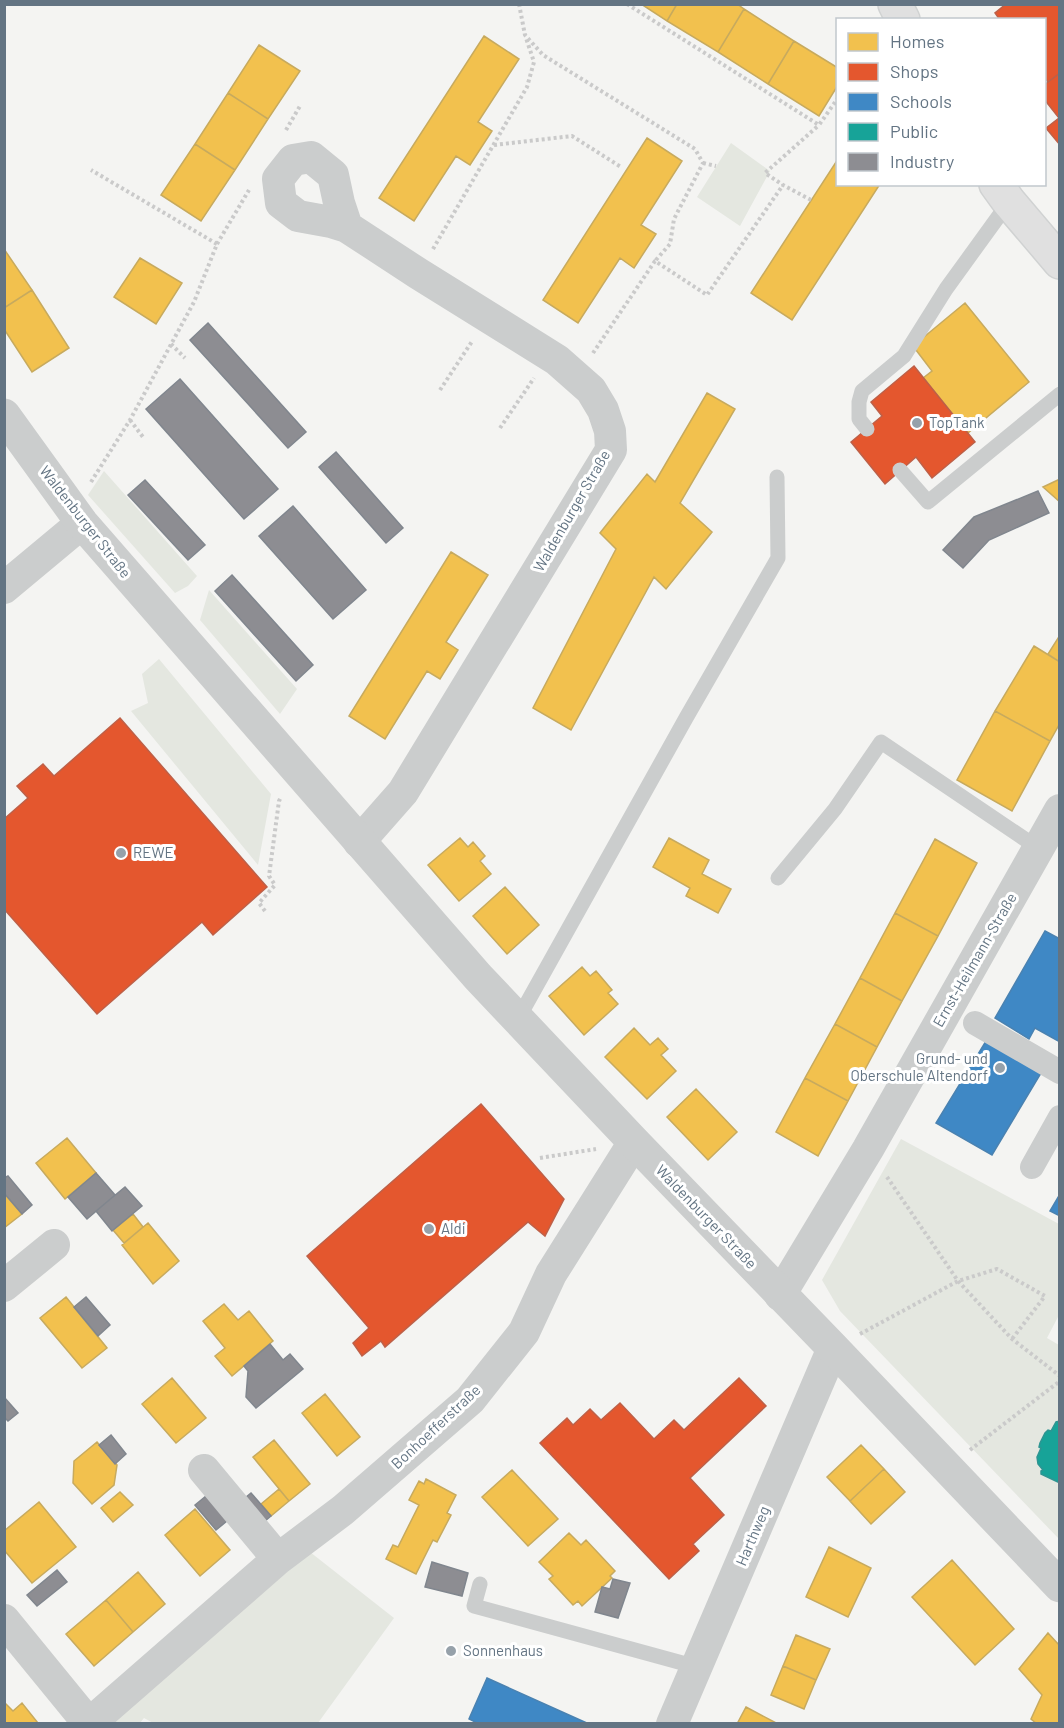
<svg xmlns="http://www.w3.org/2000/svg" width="1064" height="1728" viewBox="0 0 1064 1728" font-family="Barlow,sans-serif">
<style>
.green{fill:#e4e7e0}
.homes{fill:#f2c14e;stroke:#c7aa5e;stroke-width:1.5}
.shops{fill:#e4572e;stroke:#bd6048;stroke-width:1.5}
.schools{fill:#3f88c5;stroke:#4a82b1;stroke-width:1.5}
.public{fill:#17a398;stroke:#2e9592;stroke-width:1.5}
.industry{fill:#8d8d92;stroke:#80868e;stroke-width:1.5}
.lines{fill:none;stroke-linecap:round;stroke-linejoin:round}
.secondary-casing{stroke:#d0d2d2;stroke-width:36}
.path{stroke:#cacaca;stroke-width:4;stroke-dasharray:3 3;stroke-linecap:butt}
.service{stroke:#cbcdcd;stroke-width:15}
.pedestrian{stroke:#cbcdcd;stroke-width:24}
.minor{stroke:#cbcdcd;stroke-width:32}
.tertiary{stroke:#cbcdcd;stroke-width:33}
.secondary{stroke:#e0e0e0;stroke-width:33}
.poi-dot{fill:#96a1aa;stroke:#fff;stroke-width:2}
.labels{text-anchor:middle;stroke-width:6;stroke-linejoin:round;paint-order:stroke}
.poi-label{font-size:15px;fill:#637483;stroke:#fff;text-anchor:start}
.street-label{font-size:15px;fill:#637483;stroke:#fff}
</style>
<rect width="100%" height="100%" fill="#f4f4f2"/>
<path class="green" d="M731,143L770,171L740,226L697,197Z
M104,471L197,576L188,586L175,593L88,495Z
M209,590L297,689L280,714L200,620Z
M159,659L271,794L258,865L131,711L148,703L142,674Z
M901,1139L1059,1224V1315L1047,1338L1059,1345V1539L840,1311L822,1280Z
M310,1552L394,1618L318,1723L155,1724L144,1718L140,1723L110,1724Z"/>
<path class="homes" d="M641,4H677L667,21Z
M677,4H737L744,9L718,52L667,21Z
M744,9L794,41L768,84L718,52Z
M484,36L519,59L478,122L492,131L470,165L456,156L414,221L379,198Z
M794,41L838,68V85L819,116L768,84Z
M259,45L300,71L268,119L228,93Z
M228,93L268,119L235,170L195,144Z
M647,138L682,161L641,225L656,234L634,268L620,258L578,323L543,300Z
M195,144L235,170L201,221L161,195Z
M838,159V184H880L792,320L751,293Z
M4,249L32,290L4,308Z
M140,258L182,283L156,324L114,297Z
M32,290L69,348L32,372L4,329V308Z
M965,303L1029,382L968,433L923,378L932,371L913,346Z
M707,393L735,409L680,503L712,532L666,589L654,577L571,730L533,708L616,549L600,533L647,474L655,482Z
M1060,479V502L1043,487Z
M451,552L488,575L446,642L458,650L440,679L427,671L385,739L349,716Z
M1060,635V662L1048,654Z
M1034,646L1060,662V723L1050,741L995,711Z
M995,711L1050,741L1012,811L957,780Z
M460,838L468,847L473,842L485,856L480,861L491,874L459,901L428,865Z
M669,838L709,860L702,874L731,889L718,913L686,896L690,888L653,867Z
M935,839L977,863L938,936L895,913Z
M505,887L539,925L507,954L473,916Z
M895,913L938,936L902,1001L860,978Z
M582,967L590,976L596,971L612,990L608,993L618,1004L584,1035L549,996Z
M860,978L902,1001L877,1047L835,1024Z
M835,1024L877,1047L848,1101L805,1078Z
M634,1028L650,1045L658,1038L668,1049L661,1055L676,1071L647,1099L605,1057Z
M805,1078L848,1101L818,1156L776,1132Z
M696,1089L737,1132L708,1160L667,1117Z
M67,1138L96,1173L65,1199L36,1163Z
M4,1193L22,1214L4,1228Z
M133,1214L143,1227L124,1243L113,1230Z
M148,1223L179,1261L153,1284L122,1245Z
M66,1297L107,1348L82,1368L40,1318Z
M224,1304L238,1320L249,1311L273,1341L232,1376L215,1356L225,1348L203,1321Z
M172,1378L206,1418L176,1443L142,1404Z
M325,1394L360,1437L337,1456L302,1413Z
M274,1440L310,1484L289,1501L253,1457Z
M97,1442L117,1465L114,1485L92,1504L73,1483L74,1461Z
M861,1445L884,1469L850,1501L827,1477Z
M884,1469L905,1492L871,1524L850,1501Z
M512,1470L558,1519L528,1546L482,1497Z
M426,1479L456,1495L447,1513L451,1515L437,1542L433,1540L416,1574L386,1559L393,1545L398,1547L419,1505L409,1500L419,1481L424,1484Z
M279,1489L289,1501L271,1516L261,1504Z
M120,1492L133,1505L113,1522L101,1508Z
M39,1502L76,1547L32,1583L4,1550V1531Z
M195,1509L230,1550L200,1576L165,1535Z
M569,1533L581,1545L586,1540L615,1571L610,1576L612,1578L582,1606L578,1601L573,1605L549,1579L553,1576L539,1562Z
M829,1547L871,1568L848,1617L806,1597Z
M952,1560L1014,1629L975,1665L912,1597Z
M138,1572L165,1604L133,1632L106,1600Z
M106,1600L133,1632L94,1666L66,1634Z
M1048,1633L1060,1646V1724H1037L1031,1719L1042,1695L1019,1669Z
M796,1635L830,1649L816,1680L783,1666Z
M783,1666L816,1680L804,1709L771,1695Z
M5,1703L13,1711L22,1703L38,1723L4,1724Z
M746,1707L778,1724H737Z"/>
<path class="shops" d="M1006,4H1060V73L1048,82L1044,77V20H1000L995,13Z
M1060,73V145L1046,128L1059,118L1044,99V85Z
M914,366L975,442L932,478L916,457L885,484L851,442L882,416L871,402Z
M120,718L267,887L213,935L202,922L97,1014L4,909V819L28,798L17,786L43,764L54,776Z
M481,1104L564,1199L545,1236L528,1222L385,1347L381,1341L362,1356L353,1343L369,1328L307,1256Z
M739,1378L766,1406L690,1478L724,1515L693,1544L699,1551L669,1579L540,1443L567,1418L573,1425L590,1409L601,1420L620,1403L654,1439L674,1420L684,1430Z"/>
<path class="schools" d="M1045,931L1060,939V1042L1035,1028L1029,1039L995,1018Z
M986,1041L1041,1073L992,1155L936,1123Z
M1060,1194V1216L1050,1211Z
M487,1678L589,1724H479L469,1719Z"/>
<path class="public" d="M1060,1421V1483L1041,1474V1471L1043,1470L1038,1464L1037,1457L1041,1448L1039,1447L1040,1443L1045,1433L1048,1430L1051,1431L1056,1422Z"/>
<path class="industry" d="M208,323L306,432L288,448L190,340Z
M180,379L278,489L244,519L146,409Z
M336,452L403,528L386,543L319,467Z
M145,480L205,545L188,560L128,495Z
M1038,491L1049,513L989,540L963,568L943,550L974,517Z
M293,506L366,590L333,619L259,536Z
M232,575L313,665L296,681L215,591Z
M96,1173L115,1195L87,1219L68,1197Z
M8,1176L32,1205L22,1214L4,1193V1178Z
M125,1187L142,1206L112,1231L96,1211Z
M86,1297L110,1325L98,1336L74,1307Z
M270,1344L283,1360L290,1354L303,1369L256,1408L246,1397L248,1371L244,1366Z
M4,1397L18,1413L8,1421L4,1417Z
M111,1435L126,1454L115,1464L99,1445Z
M251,1493L271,1516L259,1526L240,1502Z
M206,1496L227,1521L216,1530L195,1505Z
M432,1562L468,1573L462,1596L425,1587Z
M57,1570L67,1582L37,1606L27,1595Z
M613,1579L630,1583L618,1618L595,1612L602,1587L610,1589Z"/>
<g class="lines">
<g class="secondary-casing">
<path id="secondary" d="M895,4L903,20
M996,184L1009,202L1060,262"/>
</g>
<path class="path" d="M519,4L525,35L543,55L695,149L703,163L674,219L670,244L655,261
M627,4L819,125L838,98
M286,130L300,106
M494,145L572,136L621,167
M703,163L716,166
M811,200L783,185L765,173L819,125
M217,244L249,190
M433,249L527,87L534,62L526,38
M171,344L185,358
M593,353L655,261L707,295L783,185
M440,390L473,340
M130,420L143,437
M500,428L534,378
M91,482L130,420L194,302L217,244L91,170
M265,911L259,903L275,885L269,876L279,801L281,797
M540,1158L596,1149
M887,1177L958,1281L1012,1339L1060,1376
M860,1334L958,1281L997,1269L1045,1296L1012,1339
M970,1450L1060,1381"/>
<path class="service" d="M867,429L859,419V402L862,391L904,356L946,289L1009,202
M900,470L928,502L1060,394
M778,878L835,809L881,742L1038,848
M518,1019L686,718L778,558L777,477
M480,1584L474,1606L697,1667"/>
<path class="pedestrian" d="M975,1023L1060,1072
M1032,1167L1060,1117"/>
<path class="minor" d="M347,227L339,203L333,175L311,157L293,160L278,179L281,203L298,216L331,222L347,227L419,274L557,360L591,390L603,410L610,431L611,450L403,792L359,842
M4,588L82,523
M4,1286L54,1245
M780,1295L868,1149L1060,810
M204,1470L278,1559
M4,1620L89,1724L278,1559L343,1510L470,1400L524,1332L551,1274L634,1142
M672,1724L833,1348"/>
<path class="tertiary" d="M4,415L82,523L478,977L634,1142L833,1348L1060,1586"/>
<use href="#secondary" class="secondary"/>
</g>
<g class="poi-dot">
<circle cx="917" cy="423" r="6"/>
<circle cx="121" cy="853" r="6"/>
<circle cx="1000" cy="1068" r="6"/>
<circle cx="429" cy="1229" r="6"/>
<circle cx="451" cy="1651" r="6"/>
</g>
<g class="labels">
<g class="poi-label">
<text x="929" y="428">TopTank</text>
<text x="133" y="858">REWE</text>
<text x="988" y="1064" text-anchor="end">Grund- und<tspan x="988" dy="17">Oberschule Altendorf</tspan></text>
<text x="441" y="1234">Aldi</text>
<text x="463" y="1656">Sonnenhaus</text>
</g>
<g class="street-label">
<text transform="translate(572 511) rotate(-60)" y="5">Waldenburger Straße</text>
<text transform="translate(85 522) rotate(52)" y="5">Waldenburger Straße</text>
<text transform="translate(975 960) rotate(-60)" y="5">Ernst-Heilmann-Straße</text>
<text transform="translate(706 1217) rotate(46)" y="5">Waldenburger Straße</text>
<text transform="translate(436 1427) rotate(-43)" y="5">Bonhoefferstraße</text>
<text transform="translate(753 1536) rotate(-67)" y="5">Harthweg</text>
</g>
</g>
<rect width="1064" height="1728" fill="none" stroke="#637483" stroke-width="12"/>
<rect x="836" y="18" width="210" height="168" fill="#ffffff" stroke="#c1c7cd" stroke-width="1.5"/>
<rect x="848" y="33" width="30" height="18" fill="#f2c14e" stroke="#c1c7cd" stroke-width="1.5"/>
<text x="890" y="48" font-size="18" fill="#637483">Homes</text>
<rect x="848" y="63" width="30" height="18" fill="#e4572e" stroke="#c1c7cd" stroke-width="1.5"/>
<text x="890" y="78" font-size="18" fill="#637483">Shops</text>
<rect x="848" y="93" width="30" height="18" fill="#3f88c5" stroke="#c1c7cd" stroke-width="1.5"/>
<text x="890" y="108" font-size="18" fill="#637483">Schools</text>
<rect x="848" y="123" width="30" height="18" fill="#17a398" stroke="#c1c7cd" stroke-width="1.5"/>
<text x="890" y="138" font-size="18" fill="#637483">Public</text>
<rect x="848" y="153" width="30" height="18" fill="#8d8d92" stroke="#c1c7cd" stroke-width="1.5"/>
<text x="890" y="168" font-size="18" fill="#637483">Industry</text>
</svg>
